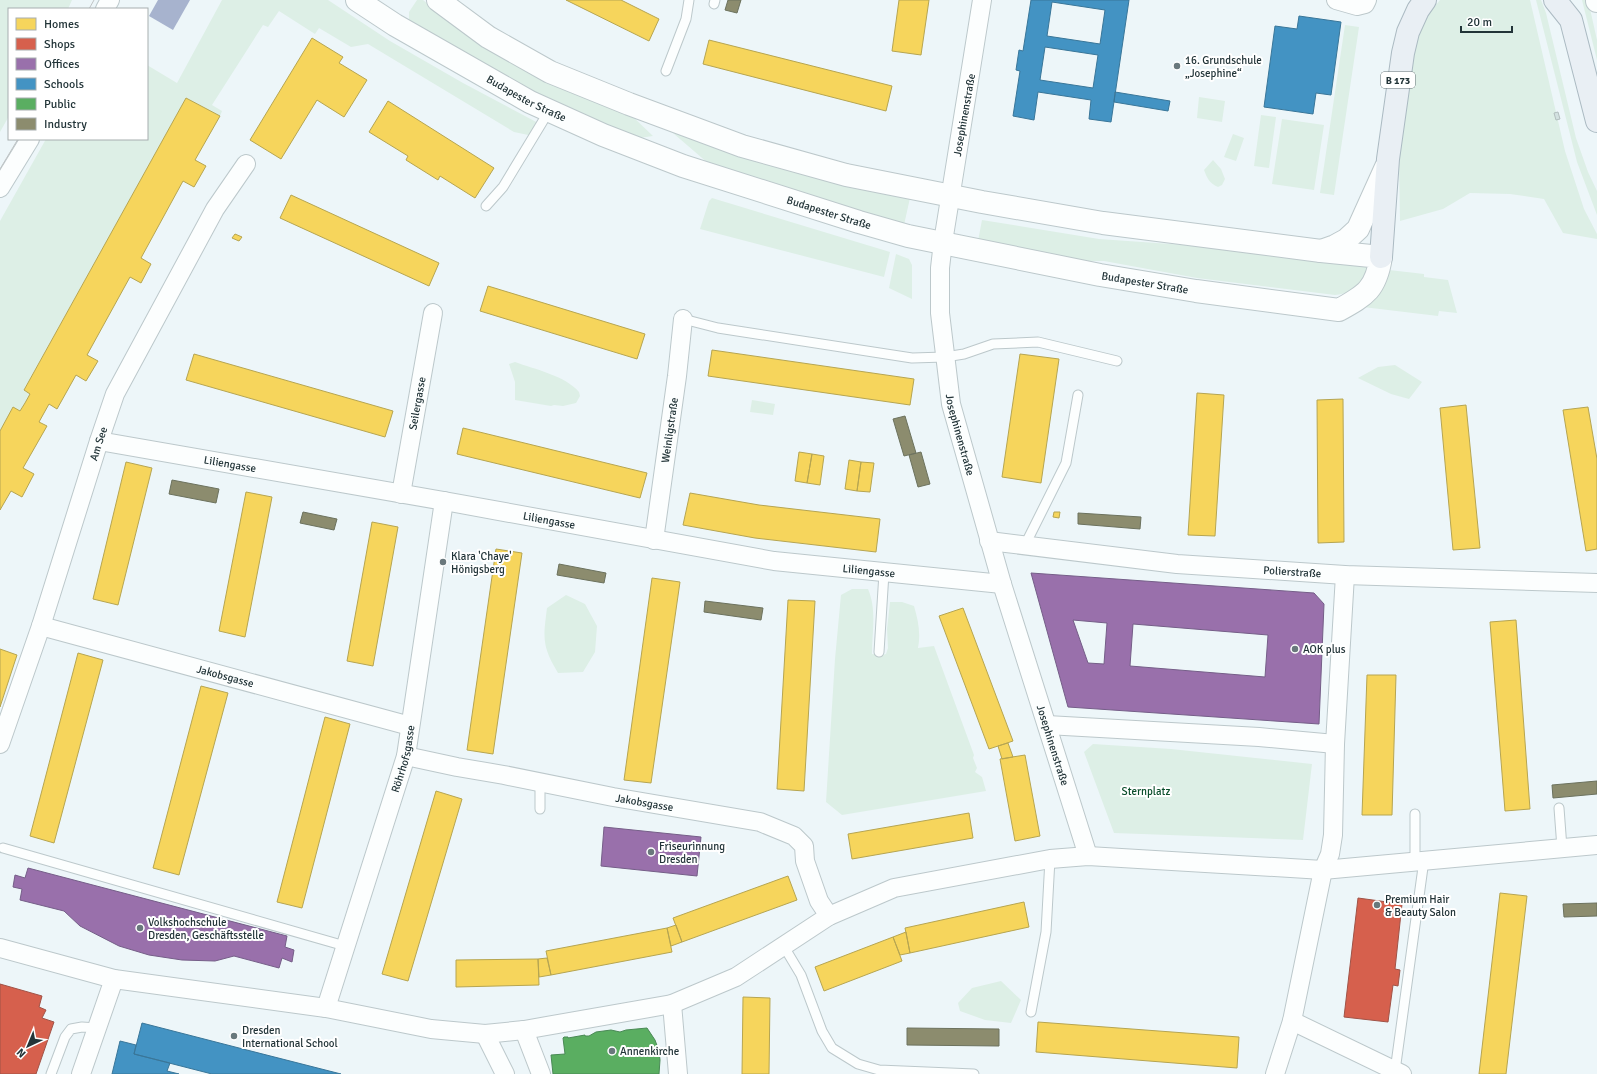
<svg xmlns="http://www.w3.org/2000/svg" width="1597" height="1074" viewBox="0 0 1597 1074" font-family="Signika,sans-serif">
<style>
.green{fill:#ddefe6}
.water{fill:#a7b3ce}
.homes{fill:#f6d55c;stroke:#b6a551}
.shops{fill:#d6604d;stroke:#a05347}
.offices{fill:#9970ab;stroke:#755e88;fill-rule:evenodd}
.schools{fill:#4393c3;stroke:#397699;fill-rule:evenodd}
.public{fill:#5aae61;stroke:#498955}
.industry{fill:#8c8c6e;stroke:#6c725e}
.building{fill:#d2e1e0;stroke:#b2bebe}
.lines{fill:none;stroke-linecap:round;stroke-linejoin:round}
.lane-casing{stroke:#bcc8cb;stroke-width:11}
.street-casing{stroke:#bcc8cb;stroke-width:20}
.secondary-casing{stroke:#bcc8cb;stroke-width:24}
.primary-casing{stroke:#abbac2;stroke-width:24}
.lane{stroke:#fcfefe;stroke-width:9}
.street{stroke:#fcfefe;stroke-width:18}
.secondary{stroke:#fcfefe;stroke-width:22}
.primary{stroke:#e9eff4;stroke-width:22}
.tram{stroke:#c1c4c5;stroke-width:1}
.poi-dot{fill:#69787c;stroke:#fff;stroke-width:1.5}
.labels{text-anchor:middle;stroke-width:4;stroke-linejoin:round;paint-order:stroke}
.shield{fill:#fff;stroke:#647174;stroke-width:1}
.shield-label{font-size:10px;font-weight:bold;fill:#223438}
.poi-label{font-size:11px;fill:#223438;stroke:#fff;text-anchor:start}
.street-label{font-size:11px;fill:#223438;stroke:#fff}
.park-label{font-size:11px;fill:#0a4e2b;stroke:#fff}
</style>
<rect width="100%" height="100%" fill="#edf6f9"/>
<path class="green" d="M0,0H72L68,9H9V116L0,132Z
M222,0H328L390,41L463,83L540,124L533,136L514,132L368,44L351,47L319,28L315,34L279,11L268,27L263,25L212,105L222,111L220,116L186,98L24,389L30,394L20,411L13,408L0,431V221L46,139H147V65L177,83Z
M417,0H423L456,27L630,114L653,136L639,138L566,112L409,22V12Z
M1440,0H1530L1565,151L1584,209L1597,234V239L1563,233L1544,199L1510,194L1470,193L1443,209L1400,221L1399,161L1412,60L1419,33L1431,11Z
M1536,0H1541L1546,13L1576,138L1588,172L1597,191V215L1577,162Z
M1582,0H1588L1597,40V60Z
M1345,25L1359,27L1334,195L1320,193Z
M1199,97L1225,101L1222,122L1197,118Z
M1261,115L1276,117L1269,168L1254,166Z
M1282,119L1324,125L1314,190L1272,184Z
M666,127L910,198L904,225L716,170Z
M1233,134L1244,138L1236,161L1224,157Z
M1213,160L1221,169L1225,179L1222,185L1218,187C1209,183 1207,178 1204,170Z
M712,198L890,252L884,277L700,229L709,201Z
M982,220L1099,239L1185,245L1372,267C1362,286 1357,292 1335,295L1197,278L1104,261H1063L978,241Z
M896,254L909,259L912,265V299L889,288Z
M1389,270L1424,274V277L1448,280L1457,313L1439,311L1438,316L1363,307Z
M515,362C534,369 566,376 579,392L580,396L576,403L563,406L554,405L551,406L515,400V382L509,364Z
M1395,365L1422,382L1409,399L1391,394L1358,378L1378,367Z
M752,400L775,404L773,415L750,412Z
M852,589H868C877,610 872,631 872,654L882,655L886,654L888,648L887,629L890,602H902L914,606C918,620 921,633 918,648L934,646L974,755L973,758L977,768L975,772L982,777L986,791L842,815L826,802L835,659L841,595Z
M566,595L585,604L597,626L595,652L583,672L558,673C542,646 543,639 547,608Z
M1093,744L1171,749L1312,764L1303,840L1114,833L1084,752Z
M1001,981L1021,1000L1011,1023L985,1020L960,1011L958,1003L972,988Z"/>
<path class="water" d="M158,0H190L173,30L149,16Z"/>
<path class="homes" d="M566,0H621L659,19L649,41Z
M899,0H929L921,55L892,51Z
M312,38L343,57L339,63L367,80L344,117L317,100L281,159L250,140Z
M709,40L892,86L886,111L703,64Z
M186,98L220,116L195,160L206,166L194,187L183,181L141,258L151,264L141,283L130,277L87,355L98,361L86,381L76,375L57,409L49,404L39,422L47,426L23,468L34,474L22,497L11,491L0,510V431L13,407L20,411L25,403L30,394L24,390Z
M388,101L494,168L475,198L440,176L438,180L406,160L408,156L369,132Z
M291,195L439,263L429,286L280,218Z
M235,234L242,237L239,241L232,238Z
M488,286L645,334L637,359L480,311Z
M712,350L914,379L910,405L708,376Z
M194,354L393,411L385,437L186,380Z
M1020,354L1059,359L1041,483L1002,477Z
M1197,393L1224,395L1215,536L1188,535Z
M1343,399L1344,542L1318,543L1317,400Z
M1466,405L1480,548L1453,550L1440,408Z
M1588,407L1597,459V549L1586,551L1563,410Z
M463,428L647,473L640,498L457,454Z
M799,452L812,454L807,483L795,481Z
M812,454L824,456L820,485L807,483Z
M849,460L861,462L857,491L845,489Z
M126,462L152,468L118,605L93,599Z
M861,462L874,463L870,492L857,491Z
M246,492L272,497L245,637L219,631Z
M690,493L759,505L880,519L876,552L755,538L683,525Z
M1054,512H1060L1059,518L1053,517Z
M372,522L398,527L373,666L347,661Z
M496,549L522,553L493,754L467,750Z
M652,578L680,582L651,783L624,780Z
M788,600L815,601L804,791L777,789Z
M963,608L1013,741L989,749L939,616Z
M1516,620L1530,809L1505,811L1490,622Z
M0,649L17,655L0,707Z
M78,653L103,660L54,843L30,836Z
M1367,675H1396L1392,815H1362Z
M201,686L228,693L179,875L153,868Z
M325,717L350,724L302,908L277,902Z
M1008,743L1013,757L1002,759L998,746Z
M1025,755L1040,836L1015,841L1000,759Z
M436,791L462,799L408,981L382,974Z
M969,813L973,838L852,859L848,834Z
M788,876L797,900L682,942L673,918Z
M1500,893L1527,896L1506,1074H1479Z
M1024,902L1029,927L910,953L905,928Z
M676,925L682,942L671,946L667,928Z
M667,928L672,952L551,975L546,951Z
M906,932L910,953L900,955L893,937Z
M893,937L902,961L824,991L815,967Z
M547,958L551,975L539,977L538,959Z
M538,959L539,985L456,987V960Z
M743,997L770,998L769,1074H742Z
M1038,1022L1239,1037L1237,1068L1036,1052Z"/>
<path class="shops" d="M1358,898L1402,904L1395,969L1400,970L1398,986L1393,985L1388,1022L1344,1017Z
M0,984L42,996L39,1007L46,1010L42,1018L54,1022L36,1074H0Z"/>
<path class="offices" d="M1031,573L1314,593L1324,604L1319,724L1068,707ZM1073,620L1107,623L1104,664L1088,663ZM1133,624L1268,635L1265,677L1130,666Z
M604,827L701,837L697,876L601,866Z
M28,868L287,936L285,947L294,950L292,962L282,958L279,968L234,956L215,961L182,960L149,955L119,946L80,926L64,911L20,900L22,889L13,887L15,875L25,878Z"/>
<path class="schools" d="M1031,0H1129L1111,122L1089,119L1091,100L1038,92L1034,120L1013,116L1020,71L1016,70L1019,50L1023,51ZM1052,2L1105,10L1100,44L1047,36ZM1045,47L1098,55L1093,88L1040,80Z
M1299,16L1341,22L1331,95L1316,93L1313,114L1264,107L1275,26L1297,29Z
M1115,92L1170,101L1168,111L1114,102Z
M142,1023L239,1048L341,1074H212L134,1054Z
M120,1041L136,1045L134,1054L170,1063L167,1071L179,1074H112Z"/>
<path class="public" d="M647,1028L655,1040L659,1051L660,1060L659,1074H553L551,1055L565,1054L563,1038L564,1037H568V1038L585,1035V1036H589L596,1032L611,1030L620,1032L626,1030Z"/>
<path class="industry" d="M728,0H741L737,13L725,10Z
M905,416L916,453L904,456L893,419Z
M921,452L930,484L918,487L909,455Z
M172,480L219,489L216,503L169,494Z
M303,512L337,519L334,530L300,523Z
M1078,513L1141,517L1140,529L1078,524Z
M559,564L606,573L604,583L557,575Z
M705,601L763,608L761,620L704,612Z
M1597,781V794L1553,798L1552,785Z
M1597,903V916L1564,917L1563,904Z
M907,1028L999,1029V1046L907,1045Z"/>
<path class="building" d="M1558,112L1560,119L1556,120L1554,113Z"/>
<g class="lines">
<g class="lane-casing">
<path id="lane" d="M714,4L715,0
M666,71L686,19L689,0
M486,206L503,187L549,111
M683,319L718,328L912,358L945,357L964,354L993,344L1038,342L1117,361
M1025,545L1066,463L1078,395
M879,652L884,573
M540,782V809
M1559,808L1562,848
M3,848L345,946
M1415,861V814
M783,945L801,975L822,1031L832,1048L858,1064L879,1070L974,1074
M1031,1012L1046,932L1050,859
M1395,1071L1424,860
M51,1074L65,1037L71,1029L82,1027L97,1028"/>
</g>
<g class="street-casing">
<g id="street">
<path id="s1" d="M982,0L943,242L940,268V313L951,404L1002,584L1088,856"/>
<path d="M1336,0L1357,6L1365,4L1367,0"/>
<path d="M105,9L110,0"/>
<path d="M0,188L30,139"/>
<path id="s2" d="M99,441L444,501L774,561L1002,584"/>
<path id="s3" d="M401,494L433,313"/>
<path id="s4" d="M654,540L677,376L683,319"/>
<path id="s5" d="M989,541L1177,564L1345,575L1597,583"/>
<path id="s6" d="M41,626L410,726"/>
<path d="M1047,725L1259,737L1335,744"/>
<path id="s7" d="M0,744L41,626L99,441L115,394L215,209L246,164"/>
<path id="s8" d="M406,756L457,767L504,775L613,797L760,822L794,836L804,846L805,861L819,901L829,916"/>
<path d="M0,948L114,979L326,1008L431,1029L485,1034L524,1030L672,1004L736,977L829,916L894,888L1050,859L1088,856L1323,870L1597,845"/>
<path d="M672,1004L678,1074"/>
<path id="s9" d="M326,1008L406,756L444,501"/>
<path d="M1292,1021L1402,1074"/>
<path d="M524,1030L541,1074"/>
<path d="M485,1034L505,1074"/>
<path d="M81,1074L114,979"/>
<path d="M1275,1074L1292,1021L1323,870L1330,854L1333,835L1335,744L1345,575"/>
</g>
</g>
<g class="secondary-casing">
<g id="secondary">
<path id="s10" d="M357,0L395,25L530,102L603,135L683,166L859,222L908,236L1100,275L1196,291L1339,310C1366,295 1376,289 1381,257L1321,251L1103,223L982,202L846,175L742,146L629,104L550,72L488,37L438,0"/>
<path d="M1597,0V1"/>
<path d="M1321,251L1335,246L1346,240L1358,229L1386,167"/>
</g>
</g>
<g class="primary-casing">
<path id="primary" d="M1555,0L1571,20L1597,121
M1381,257L1388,159L1403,53L1408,32L1418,10L1425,0"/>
</g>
<use href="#lane" class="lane"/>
<use href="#street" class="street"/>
<use href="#secondary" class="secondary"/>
<use href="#primary" class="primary"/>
<path class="tram" d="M89,9L94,0
M0,169L18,139"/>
</g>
<g class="poi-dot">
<circle cx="1177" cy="66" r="4"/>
<circle cx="443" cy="562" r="4"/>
<circle cx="1295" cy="649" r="4"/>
<circle cx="651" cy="852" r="4"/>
<circle cx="1377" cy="905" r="4"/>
<circle cx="140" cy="928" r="4"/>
<circle cx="234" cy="1036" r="4"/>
<circle cx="612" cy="1051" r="4"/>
</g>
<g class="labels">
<rect class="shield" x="1381" y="72" width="34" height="16" rx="3"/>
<g class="shield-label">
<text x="1398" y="84">B 173</text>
</g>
<g class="poi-label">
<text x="1185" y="64">16. Grundschule<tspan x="1185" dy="13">„Josephine“</tspan></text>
<text x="451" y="560">Klara 'Chaye'<tspan x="451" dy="13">Hönigsberg</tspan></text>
<text x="1303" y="653">AOK plus</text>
<text x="659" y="850">Friseurinnung<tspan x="659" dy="13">Dresden</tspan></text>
<text x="1385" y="903">Premium Hair<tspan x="1385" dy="13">&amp; Beauty Salon</tspan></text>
<text x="148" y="926">Volkshochschule<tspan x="148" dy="13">Dresden, Geschäftsstelle</tspan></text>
<text x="242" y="1034">Dresden<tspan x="242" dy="13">International School</tspan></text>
<text x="620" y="1055">Annenkirche</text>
</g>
<g class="street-label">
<text dy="4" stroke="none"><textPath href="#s10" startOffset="196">Budapester Straße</textPath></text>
<text transform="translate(964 115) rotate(-80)" y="4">Josephinenstraße</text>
<text dy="4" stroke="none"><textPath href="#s10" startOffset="520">Budapester Straße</textPath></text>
<text dy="4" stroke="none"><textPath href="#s10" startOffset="844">Budapester Straße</textPath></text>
<text dy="4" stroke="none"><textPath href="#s3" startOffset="92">Seilergasse</textPath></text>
<text dy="4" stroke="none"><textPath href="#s4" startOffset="111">Weinligstraße</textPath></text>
<text dy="4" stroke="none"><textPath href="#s1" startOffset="440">Josephinenstraße</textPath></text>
<text dy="4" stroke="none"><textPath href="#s7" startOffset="316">Am See</textPath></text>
<text dy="4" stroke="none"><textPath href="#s2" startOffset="133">Liliengasse</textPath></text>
<text dy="4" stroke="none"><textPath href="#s2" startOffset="457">Liliengasse</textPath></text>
<text dy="4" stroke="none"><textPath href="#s2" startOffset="781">Liliengasse</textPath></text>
<text dy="4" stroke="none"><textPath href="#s5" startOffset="305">Polierstraße</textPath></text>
<text dy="4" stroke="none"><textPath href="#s6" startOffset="191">Jakobsgasse</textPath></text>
<text dy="4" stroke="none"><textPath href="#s1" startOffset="764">Josephinenstraße</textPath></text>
<text dy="4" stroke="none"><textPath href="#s9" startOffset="261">Röhrhofsgasse</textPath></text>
<text dy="4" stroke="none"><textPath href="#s8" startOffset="243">Jakobsgasse</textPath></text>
</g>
<g class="park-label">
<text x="1146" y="795">Sternplatz</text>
</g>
</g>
<rect x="8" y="8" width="140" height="132" fill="#ffffff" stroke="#a7aeaf"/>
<rect x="16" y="18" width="20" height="12" fill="#f6d55c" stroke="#a7aeaf"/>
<text x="44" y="28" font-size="12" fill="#223438">Homes</text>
<rect x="16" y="38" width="20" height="12" fill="#d6604d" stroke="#a7aeaf"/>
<text x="44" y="48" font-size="12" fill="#223438">Shops</text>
<rect x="16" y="58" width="20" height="12" fill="#9970ab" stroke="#a7aeaf"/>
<text x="44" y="68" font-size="12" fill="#223438">Offices</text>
<rect x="16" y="78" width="20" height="12" fill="#4393c3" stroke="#a7aeaf"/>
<text x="44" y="88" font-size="12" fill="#223438">Schools</text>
<rect x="16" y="98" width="20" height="12" fill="#5aae61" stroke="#a7aeaf"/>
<text x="44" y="108" font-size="12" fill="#223438">Public</text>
<rect x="16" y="118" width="20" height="12" fill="#8c8c6e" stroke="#a7aeaf"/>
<text x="44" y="128" font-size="12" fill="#223438">Industry</text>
<g transform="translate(28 1046) rotate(224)" stroke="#ffffff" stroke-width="3" paint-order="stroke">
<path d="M0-3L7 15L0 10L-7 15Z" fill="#223438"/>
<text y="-6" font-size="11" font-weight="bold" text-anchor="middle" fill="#223438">N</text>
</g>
<path d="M1461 26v6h51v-6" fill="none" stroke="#223438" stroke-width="2"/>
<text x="1467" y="26" font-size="12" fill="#223438" stroke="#ffffff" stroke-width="3" paint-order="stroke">20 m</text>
</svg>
